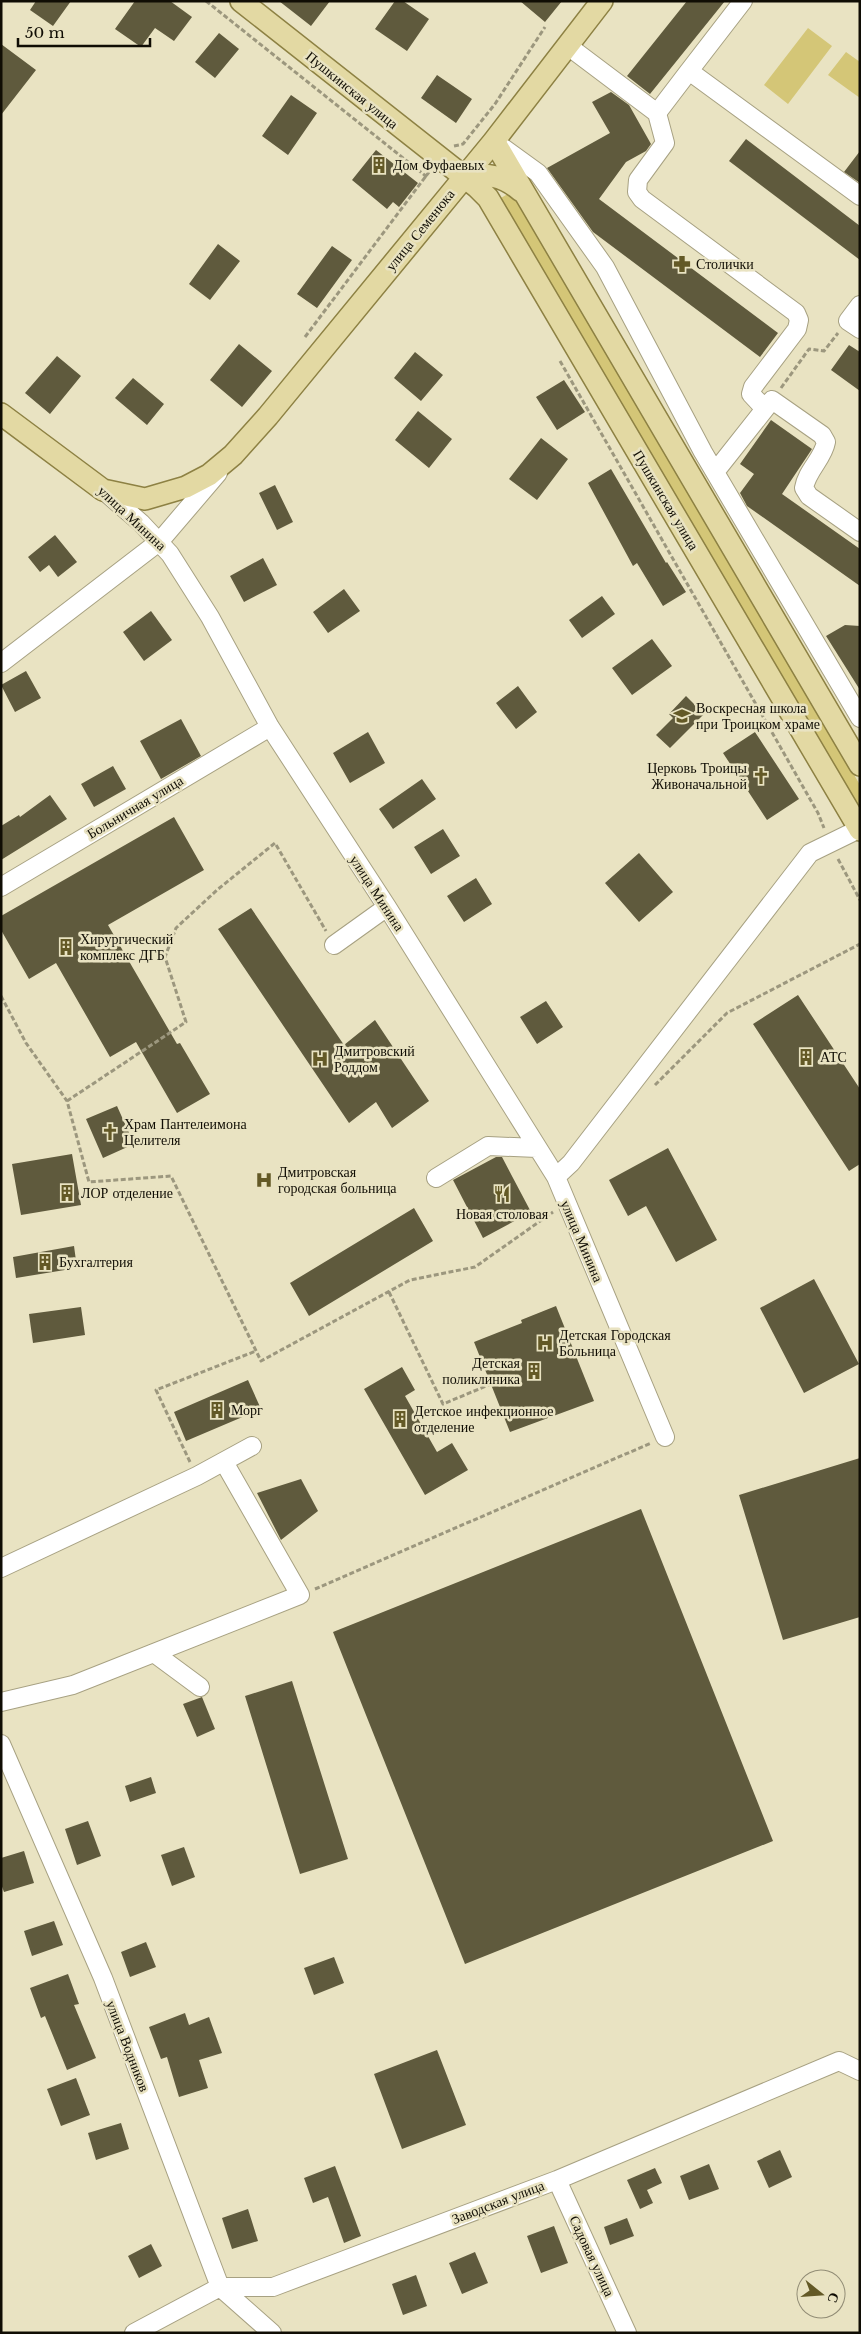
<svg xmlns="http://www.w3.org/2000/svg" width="861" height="2334" viewBox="0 0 861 2334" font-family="'Libre Baskerville',serif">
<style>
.green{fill:#d4c677}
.building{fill:#5f5a3d}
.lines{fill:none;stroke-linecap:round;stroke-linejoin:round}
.minor-casing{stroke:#a7a182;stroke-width:20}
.major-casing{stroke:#8d8143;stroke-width:24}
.path{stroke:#9c977e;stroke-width:3;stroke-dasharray:5 2.5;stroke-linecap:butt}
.minor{stroke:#fff;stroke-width:18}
.major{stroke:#e3d9a3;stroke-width:21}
.labels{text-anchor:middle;stroke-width:5;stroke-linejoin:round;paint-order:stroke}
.street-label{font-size:14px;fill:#100d04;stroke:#e9e3c2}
.poi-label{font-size:14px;fill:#100d04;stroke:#e9e3c2;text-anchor:start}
</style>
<rect width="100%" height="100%" fill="#e9e3c2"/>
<path class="green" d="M808,28L832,46L788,104L764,85Z
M846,52L860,62V98L828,75Z
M515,190L860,785V812L499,199Z"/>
<path class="building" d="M36,1H71L53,26L30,10Z
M135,1H170L192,17L174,41L155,28L141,47L115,29Z
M279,1H330L311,26Z
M395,1H403L429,19L407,51L375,29Z
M520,1H562L545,22Z
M687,1H725L650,94L627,76Z
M219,33L239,49L215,78L195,62Z
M1,44L36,70L1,115Z
M437,75L472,99L456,123L421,98Z
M611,92L629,105L651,144L646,151L626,162L599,199L778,333L760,357L593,232L547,168L610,133L592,102Z
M291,95L317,113L288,155L262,136Z
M746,139L860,226V260L729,161Z
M376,150L418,183L399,207L393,202L387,209L352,180Z
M860,151V183L844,172Z
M218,244L240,261L210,300L189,284Z
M332,246L352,260L317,308L297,294Z
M239,344L272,371L242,407L210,380Z
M849,345L860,352V391L831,370Z
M415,352L443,375L421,401L394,378Z
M57,356L81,376L50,414L25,393Z
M133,378L164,404L147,425L115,398Z
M564,380L585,412L557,430L536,397Z
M418,411L452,439L429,468L395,440Z
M771,420L812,449L782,494L860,549V586L747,506L740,493L754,474L740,464Z
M541,438L568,459L537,500L509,479Z
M611,469L666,563L667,562L686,592L663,606L637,563L633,566L588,483Z
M275,485L293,522L277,530L259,493Z
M55,535L77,562L58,577L49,565L40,572L28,557Z
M263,558L277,585L244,602L230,576Z
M344,589L360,611L328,633L313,612Z
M602,596L615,614L582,638L569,620Z
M151,611L172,640L144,661L123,632Z
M845,625L860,626V690L826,636Z
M652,639L672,666L632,695L612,668Z
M26,671L41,698L15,712L1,685Z
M518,686L537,712L516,729L496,703Z
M686,696L704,714L670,748L656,735L673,718L669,714Z
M181,719L201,756L161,779L140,741Z
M368,732L385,763L350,783L333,753Z
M755,732L799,799L767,820L723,753Z
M113,766L126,789L94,807L81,784Z
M422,779L436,799L393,829L379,809Z
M50,795L67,819L1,860V826L19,815L20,817Z
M174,817L204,870L108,925L177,1044L180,1043L210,1094L177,1113L136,1042L110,1057L56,963L29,979L1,930V916Z
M443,829L460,856L431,874L414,847Z
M639,853L673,892L639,922L605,883Z
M476,878L492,904L464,922L447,896Z
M251,908L344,1045L375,1020L429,1101L392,1128L376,1102L349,1123L218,929Z
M798,995L860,1089V1164L849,1171L753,1024Z
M546,1001L563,1027L537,1044L520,1017Z
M117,1106L134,1144L103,1158L86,1119Z
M668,1148L717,1240L676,1262L646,1206L628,1216L609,1180Z
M72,1154L81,1205L21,1215L12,1164Z
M496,1157H502L531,1212L483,1238L453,1180Z
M414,1208L433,1241L309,1316L290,1283Z
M74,1246L77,1268L16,1278L13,1257Z
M814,1279L859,1364L804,1393L760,1308Z
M556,1306L594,1401L510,1432L474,1342L522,1323L521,1320Z
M81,1307L85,1335L33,1343L29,1314Z
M402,1367L415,1390L405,1396L437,1452L452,1443L468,1470L425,1495L364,1389Z
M248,1380L261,1409L186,1441L174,1412Z
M860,1458V1617L783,1640L739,1495Z
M301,1479L318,1511L281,1540L257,1493Z
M641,1509L773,1841L465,1964L333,1632Z
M292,1681L348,1859L300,1874L245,1696Z
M202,1697L215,1729L197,1737L183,1704Z
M151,1777L156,1793L130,1802L125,1786Z
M88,1821L101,1856L77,1865L65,1829Z
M184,1847L195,1877L172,1886L161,1855Z
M24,1851L34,1883L4,1892L1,1884V1858Z
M54,1921L63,1945L32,1956L24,1931Z
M146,1942L156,1967L130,1977L121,1952Z
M334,1957L344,1983L314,1995L304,1968Z
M68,1974L79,2004L74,2005L96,2058L67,2070L45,2016L41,2018L30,1988Z
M185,2013L189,2025L209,2017L222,2053L199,2060L208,2088L179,2097L167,2057L161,2059L149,2027Z
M437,2050L466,2125L402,2149L374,2074Z
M76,2078L90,2115L61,2126L47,2089Z
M121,2123L129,2149L96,2160L88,2133Z
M780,2150L792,2177L769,2188L757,2161Z
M709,2164L719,2189L689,2200L680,2176Z
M335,2166L361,2236L344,2243L328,2197L313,2203L304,2178Z
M655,2168L662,2183L647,2190L653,2203L640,2209L627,2180Z
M248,2209L258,2241L232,2249L222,2218Z
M627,2218L634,2236L610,2245L604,2227Z
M554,2226L568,2263L541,2273L527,2236Z
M151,2244L162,2266L139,2278L128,2256Z
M475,2252L488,2283L462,2294L449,2263Z
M416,2275L427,2306L403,2315L392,2284Z"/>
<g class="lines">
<g class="minor-casing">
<path id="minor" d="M743,1L689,71L860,196
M568,46L657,113L689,71
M657,113L665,143L638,180L637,192L642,199L796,313L799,320L797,329L753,387L751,394L765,409
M495,142L538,173L605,267L703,452L860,718
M860,305L848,321L860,329
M715,472L772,400L822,435L826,442C823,459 807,470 804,488L809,496L860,532
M103,490L141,523L170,554L210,617L270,727L387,907L556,1177L665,1437
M1,663L160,541L218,473
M1,887L270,727
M334,945L387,907
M556,1177L571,1163L810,853L859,829
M436,1178L488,1146L537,1148
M1,1568L197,1476L252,1446
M154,1653L200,1687
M1,1702L73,1685L300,1595L224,1462
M1,1744L103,1978L220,2287L272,2333
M557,2180L627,2333
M134,2333L220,2287H273L557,2180L839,2061L860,2071"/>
</g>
<g class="major-casing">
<path id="major" d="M241,1L477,187L488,198L860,830
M494,141L860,765
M463,177C486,173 503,175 521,191
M1,414L103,490L145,499L186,487L209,475L233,455L268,416L494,141L602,1"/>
</g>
<path class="path" d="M206,1L427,177
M454,146L463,144L495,104L545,27
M305,337L429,172
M560,361L818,813L824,828
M781,388L809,349L824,351L838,333
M838,859L860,900
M1,996L26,1043L67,1101L89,1182L171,1176L261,1361L410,1280L475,1267L553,1212
M655,1085L727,1013L860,944
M67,1101L186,1022L165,957L176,928L217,890L275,843L326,931
M389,1292L443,1404L491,1384
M190,1462L156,1390L256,1351
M315,1589L651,1443"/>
<use href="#minor" class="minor"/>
<use href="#major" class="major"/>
</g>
<defs>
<g id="building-bare" transform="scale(1.35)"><path d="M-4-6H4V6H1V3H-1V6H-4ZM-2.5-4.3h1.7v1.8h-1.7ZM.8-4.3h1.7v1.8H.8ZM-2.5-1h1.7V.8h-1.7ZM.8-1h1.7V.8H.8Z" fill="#635926" stroke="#e9e3c2" stroke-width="2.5" paint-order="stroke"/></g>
<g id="pharmacy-bare" transform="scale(1.35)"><path d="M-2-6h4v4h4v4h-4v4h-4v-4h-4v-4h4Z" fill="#635926" stroke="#e9e3c2" stroke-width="2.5" paint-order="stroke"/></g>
<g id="school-bare" transform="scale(1.35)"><path d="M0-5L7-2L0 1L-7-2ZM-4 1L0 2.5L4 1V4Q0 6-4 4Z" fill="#635926" stroke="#e9e3c2" stroke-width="2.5" paint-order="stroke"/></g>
<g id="church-bare" transform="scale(1.35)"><path d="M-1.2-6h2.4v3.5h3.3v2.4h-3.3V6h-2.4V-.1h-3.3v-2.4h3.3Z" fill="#635926" stroke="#e9e3c2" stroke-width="2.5" paint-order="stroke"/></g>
<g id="hospital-bare" transform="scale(1.35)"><path d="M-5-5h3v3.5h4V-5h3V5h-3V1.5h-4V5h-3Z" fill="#635926" stroke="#e9e3c2" stroke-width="2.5" paint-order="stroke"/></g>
<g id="restaurant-bare" transform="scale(1.35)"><path d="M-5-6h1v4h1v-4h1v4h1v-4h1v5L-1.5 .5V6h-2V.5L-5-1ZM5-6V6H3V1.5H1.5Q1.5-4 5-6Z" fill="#635926" stroke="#e9e3c2" stroke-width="2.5" paint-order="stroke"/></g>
</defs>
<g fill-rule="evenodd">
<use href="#building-bare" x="379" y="165"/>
<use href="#pharmacy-bare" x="682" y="264"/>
<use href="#school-bare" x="682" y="716"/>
<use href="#church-bare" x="761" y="776"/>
<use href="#building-bare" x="66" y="947"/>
<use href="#building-bare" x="806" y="1057"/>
<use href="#hospital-bare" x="320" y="1059"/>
<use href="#church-bare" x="110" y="1132"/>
<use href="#hospital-bare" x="264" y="1180"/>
<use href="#building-bare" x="67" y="1193"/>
<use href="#restaurant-bare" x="502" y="1194"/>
<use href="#building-bare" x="45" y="1262"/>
<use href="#hospital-bare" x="545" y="1343"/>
<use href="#building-bare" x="534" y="1371"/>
<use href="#building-bare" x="217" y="1410"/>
<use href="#building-bare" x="400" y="1419"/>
</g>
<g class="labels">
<g class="street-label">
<text transform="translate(352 90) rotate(39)" y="5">Пушкинская улица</text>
<text transform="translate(420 230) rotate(-51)" y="5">улица Семенюка</text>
<text transform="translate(666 500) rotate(59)" y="5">Пушкинская улица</text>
<text transform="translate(132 518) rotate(43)" y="5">улица Минина</text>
<text transform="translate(135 807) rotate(-31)" y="5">Больничная улица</text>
<text transform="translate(377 893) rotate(57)" y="5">улица Минина</text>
<text transform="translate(582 1241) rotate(67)" y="5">улица Минина</text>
<text transform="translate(128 2046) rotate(69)" y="5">улица Водников</text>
<text transform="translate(498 2202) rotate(-21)" y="5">Заводская улица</text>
<text transform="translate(592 2256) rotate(65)" y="5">Садовая улица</text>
</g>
<g class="poi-label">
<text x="393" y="170">Дом Фуфаевых</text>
<text x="696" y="269">Столички</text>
<text x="696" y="713">Воскресная школа<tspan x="696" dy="16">при Троицком храме</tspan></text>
<text x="747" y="773" text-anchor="end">Церковь Троицы<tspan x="747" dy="16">Живоначальной</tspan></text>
<text x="80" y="944">Хирургический<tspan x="80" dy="16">комплекс ДГБ</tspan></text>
<text x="334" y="1056">Дмитровский<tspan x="334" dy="16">Роддом</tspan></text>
<text x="820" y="1062">АТС</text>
<text x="124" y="1129">Храм Пантелеимона<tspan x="124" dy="16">Целителя</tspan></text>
<text x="278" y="1177">Дмитровская<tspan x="278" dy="16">городская больница</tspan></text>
<text x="81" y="1198">ЛОР отделение</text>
<text x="502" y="1219" text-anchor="middle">Новая столовая</text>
<text x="59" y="1267">Бухгалтерия</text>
<text x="559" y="1340">Детская Городская<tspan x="559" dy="16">Больница</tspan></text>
<text x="520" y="1368" text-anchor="end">Детская<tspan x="520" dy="16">поликлиника</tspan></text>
<text x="231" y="1415">Морг</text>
<text x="414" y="1416">Детское инфекционное<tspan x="414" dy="16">отделение</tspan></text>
</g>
</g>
<rect width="861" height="2334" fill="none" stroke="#100d04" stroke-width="5"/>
<g transform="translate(821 2294) rotate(107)"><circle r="24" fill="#e9e3c2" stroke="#928d76"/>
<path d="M0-4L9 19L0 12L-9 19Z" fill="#635926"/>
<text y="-8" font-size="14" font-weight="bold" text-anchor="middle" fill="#100d04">С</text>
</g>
<path d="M18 38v8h132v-8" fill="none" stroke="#100d04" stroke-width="2.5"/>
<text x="25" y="38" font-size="15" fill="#100d04" stroke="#e9e3c2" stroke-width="4" paint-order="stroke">50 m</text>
</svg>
